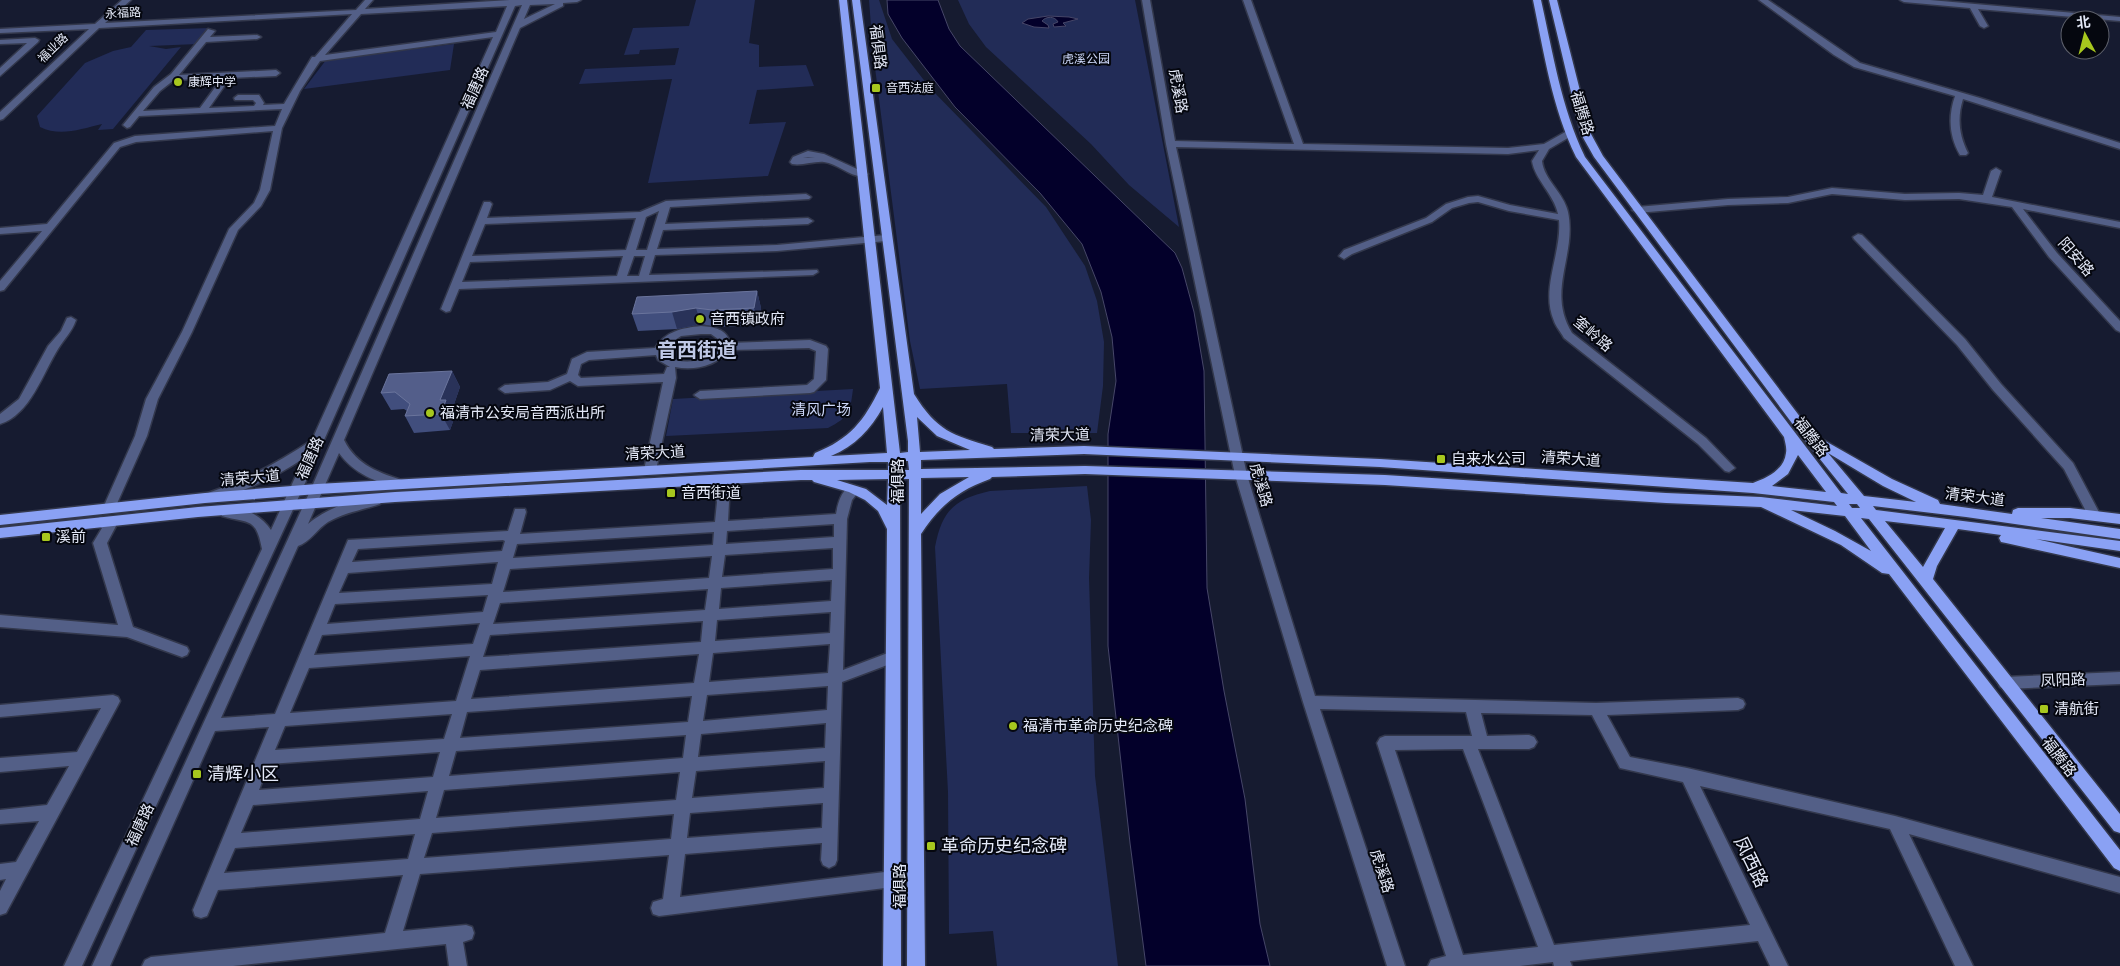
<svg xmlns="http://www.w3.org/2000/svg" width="2120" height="966" viewBox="0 0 2120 966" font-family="Commissioner,'Noto Sans SC',sans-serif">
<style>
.green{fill:#222c57}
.water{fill:#03002a;stroke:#464668}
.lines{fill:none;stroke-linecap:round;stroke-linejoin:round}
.minor-casing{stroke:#33384c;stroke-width:3}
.major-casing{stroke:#33384c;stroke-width:3}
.minor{fill:#535f87;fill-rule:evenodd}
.major{fill:#8aa1f4;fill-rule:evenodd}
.wall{fill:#414e7d}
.shaded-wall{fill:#293259}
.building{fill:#535e8a;stroke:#6a749c}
.poi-dot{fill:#a7c71e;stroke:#05070f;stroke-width:2}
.labels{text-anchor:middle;stroke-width:4;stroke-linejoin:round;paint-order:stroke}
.far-street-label{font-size:12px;fill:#e4e9f8;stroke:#05070f}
.far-park-label{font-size:12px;fill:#ccd7f8;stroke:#05070f}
.far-poi-label{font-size:12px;fill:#e4e9f8;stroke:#05070f;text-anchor:start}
.street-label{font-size:15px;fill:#e4e9f8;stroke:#05070f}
.poi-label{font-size:15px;fill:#e4e9f8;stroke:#05070f;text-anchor:start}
.park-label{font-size:15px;fill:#ccd7f8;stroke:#05070f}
.near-poi-label{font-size:18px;fill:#e4e9f8;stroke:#05070f;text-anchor:start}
.near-street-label{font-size:18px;fill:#e4e9f8;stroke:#05070f}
.district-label{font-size:20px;font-weight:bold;fill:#c0c9e6;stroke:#05070f}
</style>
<rect width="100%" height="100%" fill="#161b30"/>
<path class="green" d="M696,0H755L749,43L759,45V67L806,65L814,86L757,90L749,124L786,122L768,176L648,183L672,79L579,84L585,69L675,65L679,48L640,50L639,54L624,55L633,28L689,26Z
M869,0H879L892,39L930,88L1046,207L1085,266L1097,301L1104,342L1103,386L1097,433H1011L1007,384L920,389L910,341L873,52Z
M958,0H1135L1179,227L1129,185L1091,144L986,47L969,24Z
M211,28L198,44L149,46L166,49L181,47L113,129L98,130L102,124C81,129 60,137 40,127L37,116L85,63L113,51L131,47L146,30Z
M454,44L450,70L304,89L326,60Z
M853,389C850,413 849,417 828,428L666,436L673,399Z
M1087,486L1091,520L1089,578L1095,776L1118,966H997L993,931L949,934L948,792L935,547C942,511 954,499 990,491Z"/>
<path class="water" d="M887,0H938L949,29L960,46L1175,253L1182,268L1194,312L1204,371L1207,588L1224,691L1245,799L1260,924L1270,966H1146L1130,843L1108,646V434L1116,381L1112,337L1101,292L1082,244L1040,193L955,107L902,38L888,14Z
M1048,16L1069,17L1078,19L1063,23L1066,26L1054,27L1053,24L1058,22C1055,16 1046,16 1042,21L1048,25L1049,28L1034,27L1022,23L1028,19Z"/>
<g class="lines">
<g class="minor-casing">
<path id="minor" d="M122,0H131L105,23L356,10L365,0H373L365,9L510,0H581L577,2L563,3V6L520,28L344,440C357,466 380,473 405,481L407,484L405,487L401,489C376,482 354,474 339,453L308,524C321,512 363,492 380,498L382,501L380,504C363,510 345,512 328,522C318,528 309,543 298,546L221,718L275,714L348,540L508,531L515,509H525L526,512L520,534L715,522L717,502L712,479L714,476H722L724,479L729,502L728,521L836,514C838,503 843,482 858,487L860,490L852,500L847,519L843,670L893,651L898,653L900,657L898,661L842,682L837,860L835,865L829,868L823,865L821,860L822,843L685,854L680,897L893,871L899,873L901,879L899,885L893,887L659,916L653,914L651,908L653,902L663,899L669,855L420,874L403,931L466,925L472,927L474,933L472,939L463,942L467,966H449L446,944L233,966H142L145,960L151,957L385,933L403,875L218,890L207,916L201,918L195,916L193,910L269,727L215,731L110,966H92L311,489L522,5L515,6L302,490L82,966H64L262,549C256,516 248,524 222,516L221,513L222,510C241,504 261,515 271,530L304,458C276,477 245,491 212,501L208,499L206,496L208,493C246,480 279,462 312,440L493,37L320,61L300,91L282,128L270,190L261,206L238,230L192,332L158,399L147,436L115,508L114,511H104L103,508L135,436L146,399L182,332L229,229L254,203L260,190L273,131L136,142L120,147L4,290L0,291V281L42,231L0,234V228L47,224L114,143L135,136L275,126L282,109L139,116L130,127L127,128L123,125L154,87L171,74L208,29L215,31L210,37L257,35L261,37L257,39L206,42L179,75L276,70L280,73L276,76L230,78L209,108L254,106L256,103L253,100H235L234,98L238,95H259L264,103L263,105L284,104L312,57H315L352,14L99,28L3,119L0,120V112L89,29L0,33V29L95,24ZM555,4L524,19L530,5ZM507,6L496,32L325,55L361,14ZM222,78L200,108L143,111L160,91L174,80ZM834,524V537L726,544L727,531ZM714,532L713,545L513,558L517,544ZM503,540L505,541L502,551L352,562L358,549ZM833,548V569L722,577L725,555ZM712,556L709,578L503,592L510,569ZM498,562L492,584L339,593L348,573ZM832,580L831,601L719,609L721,588ZM708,589L705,610L493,624L500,603ZM488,595L483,612L327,624L335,604ZM831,612L830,633L715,641L717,620ZM703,621L701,642L483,657L490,635ZM480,623L473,644L314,655L322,635ZM830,644L828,673L709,682L713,653ZM699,654L694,683L471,699L480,670ZM470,656L456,701L290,713L309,668ZM828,686L827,710L703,721L707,695ZM692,696L688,722L460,738L467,712ZM452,714L444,739L275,750L285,726ZM826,723L825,748L698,757L701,734ZM686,735L683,758L449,776L456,751ZM440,752L433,777L259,790L269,764ZM825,761L824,788L692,798L696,771ZM680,772L676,800L436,818L444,790ZM428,791L420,819L241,833L253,805ZM823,803L822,828L687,838L690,813ZM674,814L671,839L424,858L432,833ZM415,834L408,859L224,873L235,848Z
M1142,0H1150L1175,141L1294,144L1243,0H1251L1303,144L1508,148L1544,144L1567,131H1573V135L1549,149L1542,161C1544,180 1564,193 1568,212C1577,255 1546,291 1572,333L1706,438L1735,468L1729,472L1725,471L1698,444L1564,338C1561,332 1556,327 1554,321C1540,289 1562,253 1559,220L1509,211L1478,202L1469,203L1452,208L1432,222L1352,254L1344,259L1339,256L1344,250L1426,218L1446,204L1468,197L1478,196L1510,205L1558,214C1554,194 1535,180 1532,161L1539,150L1508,154L1176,147L1247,475L1315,696L1596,703L1738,698L1743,700L1745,704L1743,708L1738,710L1607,715L1630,757L1687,768L1895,816L2120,877V893L1909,834L1973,966H1955L1890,829L1700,786L1788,966H1770L1758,941L1570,961L1572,966H1554L1553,962L1520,966H1428L1431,960L1446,956L1377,743L1380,738L1385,736H1472L1466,712L1320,709L1405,966H1387L1303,702L1235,475L1166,144ZM1481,713L1592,715L1620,768L1683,782L1750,925L1554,945L1478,749H1529L1534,747L1537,742L1534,737L1529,735L1487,736ZM1463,749L1538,947L1463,955L1395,750Z
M1759,0H1768L1860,63L1980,98L2120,143V149L1963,99C1957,118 1959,135 1968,153L1966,155H1960C1949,136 1948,116 1955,96L1854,67L1834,55Z
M1900,0H1930L2120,17V21L1978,9L1988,26L1984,28L1980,26L1970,8L1904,2Z
M35,38L39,40L38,42L0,76V68L27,43L0,44V40Z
M808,151L824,154L868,174L866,176C851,179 838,163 824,162C814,161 802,166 792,164L790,162L793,157ZM808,157H815L803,158Z
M1996,168L2001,171L1992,197L2120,222V228L2023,209L2057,253L2120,321V332L2116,330L2049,257L2012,207L1959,199L1905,200L1832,194L1788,203L1728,205L1637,213L1632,210L1637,207L1728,199L1788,197L1832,188L1905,194L1959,193L1983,195L1991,171Z
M806,194L811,197L809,199L670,207L665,224L808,218L813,221L808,224L663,230L657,249L777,245L886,235L891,238L886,241L777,251L655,255L649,275L817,270L818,272L813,275L459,289L450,311L446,312L441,309L484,202H490L492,204L487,218L640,212L666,201ZM659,211L647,250H636L646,217ZM636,218L626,250L472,256L485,224ZM623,256L617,276L462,282L470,262ZM634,256H645L639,276H627Z
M1858,234L1862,235L1965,339L2001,384L2073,463L2101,516L2100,519H2090L2064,469L1993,390L1957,345L1854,239L1853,237Z
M71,317L76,320C72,332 64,339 58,349C43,373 30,415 0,424V414L19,399L48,346L61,331L67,318Z
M701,326C714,327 727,329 730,343L810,340L826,346L828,349L826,380L814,392L810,393L700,399L694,395L700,391L807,385L814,379L816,351L809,348L729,350C717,366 694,371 675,367L676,378L656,470L654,473H646L644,470L663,382L578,386L570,381L550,390L505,393L499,389L505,385L548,382L567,374L572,359L587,352L655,348C666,331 682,328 701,326ZM701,334H711L718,339L719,348C707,362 682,366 667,356L666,348L672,342L681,336ZM656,355L658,360L670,367H667L664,374L581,378L578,375L581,364L589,360Z
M101,517L115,523L116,526L107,543L133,627L187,647L189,651L187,655L182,657L127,637L0,627V615L118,625L93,543L102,528L96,525L95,522L96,519Z
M2120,672V684L2005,689L2000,687L1998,683L2000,679L2005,677Z
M113,695L118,697L120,701L118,705L6,913L0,915V891L6,879L0,880V864L16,862L39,821L0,824V810L47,805L69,766L0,772V758L77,752L101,708L0,717V705Z"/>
</g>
<g class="major-casing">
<path id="major" d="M839,0H847L900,453L908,452V441L852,0H860L914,394C937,431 952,435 992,447L994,449L1084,446L1380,459L1753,483C1767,478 1784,470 1786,453C1787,448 1785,442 1784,437L1576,157C1552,108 1544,53 1533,0H1541C1553,53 1561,107 1585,157L1841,493L1848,494L1803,438L1594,157L1581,134L1549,0H1557L1591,134L1603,156L1813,434L1892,479L1938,500L1940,504L2012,514L2013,510L2018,508H2070L2120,514V524L2070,518H2041L2120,529V539L1966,517L1873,506L1876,510L2120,541V551L2036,539L2120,558V568L2006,543L2001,542L1999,538L2001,535L1958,529L1937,566L1933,579L2120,814V833L2114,831L1869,519L1861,518L2120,850V871L2114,868L1889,574L1882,573L1841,545L1761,507L1666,503L1385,485L1085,474L992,477L990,479C959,490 939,506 921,534L925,966H907L909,479H900L901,966H883L887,529L878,511L865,500L849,492L814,482L812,480H801L395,502L198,517L0,538V528L198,507L395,492L801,470H888V462H870L317,494L205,503L0,525V515L205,493L317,484L813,457L815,453C850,439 864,421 880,388ZM883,407L887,453L831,456C855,446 871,429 883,407ZM917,417L937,436L970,450L920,452ZM1828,453L1883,486L1916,502L1864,496ZM1084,454L1380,467L1753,493L1834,502L1837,506L1761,497L1666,493L1385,475L1085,466L921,469V460ZM1798,455L1826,492L1772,486L1788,474ZM900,461H908L909,470H900ZM969,477L940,494L921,514V478ZM888,479L887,505L866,489L837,480ZM1849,504H1857L1860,508H1852ZM1791,510L1845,516L1871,551L1835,531ZM1885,521L1945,528L1923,567Z"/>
</g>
<use href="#minor" class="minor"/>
<use href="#major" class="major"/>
</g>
<path class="wall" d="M757,291L761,308L758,325L717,327L701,324L677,329L638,331L632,314Z
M452,371L460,387L452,410L455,416L450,430L414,433L405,416L407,411L404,409L391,410L381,393Z"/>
<path class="shaded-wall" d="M757,291L761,308L758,325L754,308Z
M696,308L701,324L677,329L672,312Z
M452,371L460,387L452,410L455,416L450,430L441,414L440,400Z"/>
<path class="building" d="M757,291L754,308L712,310L696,308L672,312L632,314L637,297Z
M452,371L440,400H446L441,414L405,416L410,404L395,392L381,393L389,374Z"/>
<g class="poi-dot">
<circle cx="178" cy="82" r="5"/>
<rect x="871" y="83" width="10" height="10" rx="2.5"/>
<circle cx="700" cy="319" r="5"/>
<circle cx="430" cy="413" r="5"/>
<rect x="1436" y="454" width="10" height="10" rx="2.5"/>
<rect x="666" y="488" width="10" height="10" rx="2.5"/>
<rect x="41" y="532" width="10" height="10" rx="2.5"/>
<rect x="2039" y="704" width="10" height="10" rx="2.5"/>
<circle cx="1013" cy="726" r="5"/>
<rect x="192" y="769" width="10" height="10" rx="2.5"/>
<rect x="926" y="841" width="10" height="10" rx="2.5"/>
</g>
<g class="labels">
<g class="far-street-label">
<text transform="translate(123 13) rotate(-3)" y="4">永福路</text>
<text transform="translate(53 48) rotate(-44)" y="4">福业路</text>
</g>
<g class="far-park-label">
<text x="1086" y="63">虎溪公园</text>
</g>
<g class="far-poi-label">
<text x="188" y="86">康辉中学</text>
<text x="886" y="92">音西法庭</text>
</g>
<g class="street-label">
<text transform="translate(878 47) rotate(83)" y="5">福俱路</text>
<text transform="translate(475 88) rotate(-66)" y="5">福唐路</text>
<text transform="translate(1178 91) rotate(80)" y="5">虎溪路</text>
<text transform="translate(1582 113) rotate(73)" y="5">福腾路</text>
<text transform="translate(2076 257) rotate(49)" y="5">阳安路</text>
<text transform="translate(1593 334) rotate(40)" y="5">奎岭路</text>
<text transform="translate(1060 435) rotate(-1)" y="5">清荣大道</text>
<text transform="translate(1811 437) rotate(52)" y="5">福腾路</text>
<text transform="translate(655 453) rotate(-3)" y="5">清荣大道</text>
<text transform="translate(310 458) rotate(-66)" y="5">福唐路</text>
<text transform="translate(1571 459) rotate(4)" y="5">清荣大道</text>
<text transform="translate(250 478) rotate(-5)" y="5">清荣大道</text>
<text transform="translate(898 481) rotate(-90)" y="5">福俱路</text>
<text transform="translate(1261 485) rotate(74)" y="5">虎溪路</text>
<text transform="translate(1975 497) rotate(7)" y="5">清荣大道</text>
<text transform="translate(2063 680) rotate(-2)" y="5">凤阳路</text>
<text transform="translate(2059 757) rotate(52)" y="5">福腾路</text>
<text transform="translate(140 825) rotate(-65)" y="5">福唐路</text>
<text transform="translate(1382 871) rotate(72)" y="5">虎溪路</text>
<text transform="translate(900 886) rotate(-90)" y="5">福俱路</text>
</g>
<g class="poi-label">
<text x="710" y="324">音西镇政府</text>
<text x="440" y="418">福清市公安局音西派出所</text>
<text x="1451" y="464">自来水公司</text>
<text x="681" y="498">音西街道</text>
<text x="56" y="542">溪前</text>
<text x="2054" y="714">清航街</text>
<text x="1023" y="731">福清市革命历史纪念碑</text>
</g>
<g class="park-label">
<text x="821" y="415">清风广场</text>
</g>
<g class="near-poi-label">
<text x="207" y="780">清辉小区</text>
<text x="941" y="852">革命历史纪念碑</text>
</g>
<g class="near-street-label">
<text transform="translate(1751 862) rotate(64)" y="6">凤西路</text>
</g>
<g class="district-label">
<text x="697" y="357">音西街道</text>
</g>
</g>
<g transform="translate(2085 35) rotate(353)"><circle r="24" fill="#05070f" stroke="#5e616c"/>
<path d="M0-4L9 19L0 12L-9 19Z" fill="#a7c71e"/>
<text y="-8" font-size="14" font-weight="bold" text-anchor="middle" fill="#e4e9f8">北</text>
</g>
</svg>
